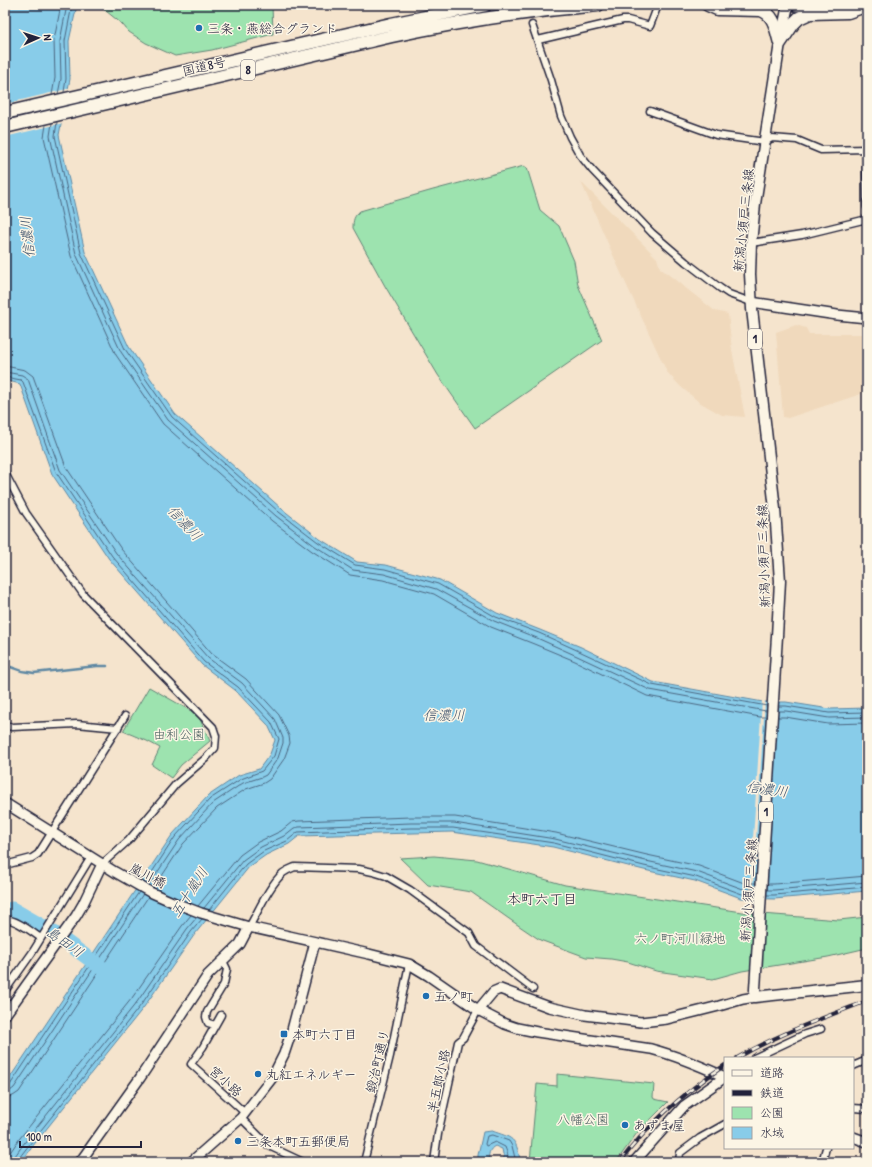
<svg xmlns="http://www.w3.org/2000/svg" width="872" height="1167" viewBox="0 0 872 1167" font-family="'Patrick Hand','Klee One',sans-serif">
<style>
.built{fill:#f0d9bc}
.green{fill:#9de3af;stroke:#608275}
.water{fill:#88cce9;stroke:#5f88a3}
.pier{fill:#f5e4cd}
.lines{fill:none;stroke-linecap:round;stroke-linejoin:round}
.shore{stroke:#4b6681;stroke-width:1}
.stream{stroke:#5f88a3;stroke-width:2.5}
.river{stroke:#88cce9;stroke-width:15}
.street-tunnel{stroke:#cbbdb0;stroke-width:6;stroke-dasharray:6 3;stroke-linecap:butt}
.street-casing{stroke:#22223b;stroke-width:9}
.secondary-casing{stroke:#22223b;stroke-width:12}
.primary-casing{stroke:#22223b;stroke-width:13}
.highway-casing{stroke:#22223b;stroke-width:15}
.street{stroke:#fcf5e5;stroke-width:6}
.secondary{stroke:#fcf5e5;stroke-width:9}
.primary{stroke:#fcf5e5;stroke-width:10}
.highway{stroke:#fcf5e5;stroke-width:12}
.rail-casing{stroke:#22223b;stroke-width:4}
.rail{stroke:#fcf5e5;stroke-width:2.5;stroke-dasharray:8;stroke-linecap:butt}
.poi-dot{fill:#1f6fb2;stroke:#fcf5e5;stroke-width:1.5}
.labels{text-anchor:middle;stroke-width:3;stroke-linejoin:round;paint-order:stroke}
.shield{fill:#fcf5e5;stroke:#63616e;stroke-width:1}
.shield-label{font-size:12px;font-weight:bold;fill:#22223b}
.poi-label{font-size:13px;fill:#22223b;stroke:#fcf5e5;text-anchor:start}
.street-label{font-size:13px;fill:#22223b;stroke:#fcf5e5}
.park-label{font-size:13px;fill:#475c5e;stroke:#fcf5e5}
.water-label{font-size:14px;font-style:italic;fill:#41556f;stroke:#fcf5e5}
.neighbourhood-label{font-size:14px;fill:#22223b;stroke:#fcf5e5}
</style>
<rect width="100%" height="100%" fill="#f5e4cd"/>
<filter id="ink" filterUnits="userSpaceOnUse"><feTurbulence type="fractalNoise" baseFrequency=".025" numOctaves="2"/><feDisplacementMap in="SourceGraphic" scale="8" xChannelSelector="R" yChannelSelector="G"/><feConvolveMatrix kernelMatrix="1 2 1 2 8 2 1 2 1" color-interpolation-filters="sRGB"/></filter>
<g filter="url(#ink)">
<path class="built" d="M581,182L657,258L660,268L715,311L728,314L732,350L745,417L722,415L699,402L680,386L667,372L621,273Z
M796,325L806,328L809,334H867V392L788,418L783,417L776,332Z"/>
<path class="green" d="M102,5H272L273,34L212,50L175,56L146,43L129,32L122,24L106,11Z
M524,166L527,168L540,210L559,226L574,261L578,285L602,340L475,428L438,375L385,286L353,228C353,220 354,216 360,211L433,190Z
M149,687L198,715L210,741L181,765L171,778L152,765L160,748L147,741L123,731Z
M434,856L477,860L565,885L749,913L839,920L867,917V948L828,957L742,971L713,979L656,971L628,962L611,959L586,957L540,940L512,921L471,892L428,885L400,858Z
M557,1074L654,1084L653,1097L654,1099L668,1102L637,1133L616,1162H530L537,1084L557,1086Z"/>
<path class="water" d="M5,5H77L69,41L70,79L59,135L85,252L129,347L175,414L282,509L320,539L357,562L386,565L440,580L497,613L540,630L581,647L653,682L763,702H786L830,709L867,708V891L774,899L741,898L695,881L644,870L553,847L452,832L299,836L289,844L266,855L249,867L195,934L144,1007L32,1147L22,1162H5V1085L72,985L172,835L208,796L239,775L259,769L270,754L275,740L268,725L235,690L202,665L109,559L52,474L20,384L5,380Z
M492,1131C512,1138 516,1137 520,1160L518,1162H497L504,1158V1156L503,1154L502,1149L495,1146C489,1149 488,1155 489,1162H478V1155L483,1132Z"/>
<path class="pier" d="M71,88L63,123L5,137V104Z
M762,700H765L752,900H749Z"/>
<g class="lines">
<path class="shore" d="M64,92L66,79L65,41L72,5
M58,94L61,79L60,41L67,5
M52,95L55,78L54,40L61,5
M57,122L55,136L81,253L125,349L172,417L279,512L318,542L355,565L385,569L438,584L496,617L539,633L579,651L652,685L767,706
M52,123L50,136L76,254L121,352L168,420L276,516L315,546L353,570L384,574L436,589L494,621L537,638L577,656L650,690L766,711
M46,125L44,137L71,256L116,355L163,424L272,521L312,551L350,575L383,580L434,594L491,627L534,644L575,661L647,696L760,717H766
M5,366L25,370L33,376L66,467L121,549L212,654L246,679L279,715L289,736L290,743L284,759L270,779L264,783L246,789L217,808L183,844L154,888
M5,372L22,375L28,379L60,470L116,553L208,658L242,683L275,719L283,738V743L278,758L266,775L262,777L243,783L213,803L179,840L149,885
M5,377L21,380L23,382L56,472L112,556L204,662L238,687L271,722L279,739L274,756L262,771L241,779L210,799L175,837L145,883
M779,706H786L829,713L867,712
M778,711H786L829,718L867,717
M778,717H785L828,724L867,723
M768,884H774L867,876
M767,890H774L867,882
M767,895H774L867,887
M198,906L240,855L258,842L281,831L292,822L299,821L411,817H455L556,833L647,855L699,866L744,883H756
M204,908L243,860L261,847L284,836L294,828L299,827L411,823H454L555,839L646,861L697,872L743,889H755
M209,910L246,864L264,851L287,841L298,832L411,828H453L554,843L644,866L696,877L742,894H755
M5,1087H8L10,1085L139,892
M5,1092L10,1091L14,1088L143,894
M5,1098L13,1096L19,1092L148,897
M8,1162L9,1154L20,1138L132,998L182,926L191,915
M14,1162L15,1156L25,1142L137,1002L187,929L197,917
M19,1162V1158L29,1145L141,1005L191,932L202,919
M504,1162C511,1158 507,1153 505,1147L495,1142L486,1146L485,1144L487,1136L492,1135L509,1141L512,1146L516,1162"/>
<path class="stream" d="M5,665L22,671L34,673L97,666H107"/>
<path class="river" d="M5,911L12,909L54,933L99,966L105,970"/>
<path class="street-tunnel" d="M528,5L532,25"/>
<g class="street-casing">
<path id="street" d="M532,25L551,80L561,116L570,137L580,155L592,170L652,233L686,262L720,288L729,294L751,302
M538,40L623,20H628L650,26L658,5
M650,111L716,135L765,142L772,138L797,140L821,150L867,149
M866,149L867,207
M751,243L802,235L867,219
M5,473L26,513L83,594L213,727L216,736L215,748L206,758L176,784L129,840L102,864
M5,725L12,727L77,724L118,728
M5,865L32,858L38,854L125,716
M5,920C15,918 33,933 41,938
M249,927C259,910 269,886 283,873C287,870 290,869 295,867L359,869L373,872L386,876L410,890L469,933L476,946L533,989
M5,991L32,953L91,857
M221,1015L203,1047L191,1064L245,1113
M215,1025L208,1023L206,1017L207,1012L224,984L227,969L223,961
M754,1058L805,1034L821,1029
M853,1066L867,1060
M853,1108L867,1109
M241,1118L269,1146L303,1162
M364,1162L390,1056L409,964
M434,1162L438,1134L458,1042L463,1038L478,1010
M679,1162L680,1153L700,1138L725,1124
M822,1162L826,1148"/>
</g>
<g class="secondary-casing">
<path id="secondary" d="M751,302L837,315L867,318
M5,803L115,872L150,892L175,903L201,913L249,927L369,954L409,964L429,976L478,1010L505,1024L517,1028L537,1032L651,1049C677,1056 701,1066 725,1077
M478,1010L493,992L500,989L549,1007L585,1015L641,1022L667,1019L719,1006L743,999L755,997
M5,1015L76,916L83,904L102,864
M853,1137L867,1142
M80,1162L140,1078L208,975L240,944L249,927
M191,1162L241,1118L272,1078L284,1054L292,1030L315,942
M634,1162L684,1106L725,1077"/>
</g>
<g class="primary-casing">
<path id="primary" d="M788,5L780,43L755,204L751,243L750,274L752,309L775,509L780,581L777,636L755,989V997L867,985"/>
</g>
<g class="highway-casing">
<path id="highway" d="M708,5L717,9L761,10C775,15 776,30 780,43
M797,5L822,6
M780,43L793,24L799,18L810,13L848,12L862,7
M5,113L391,24L485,5
M5,127L392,36C461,21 527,11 598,5"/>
</g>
<use href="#street" class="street"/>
<use href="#secondary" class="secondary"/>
<use href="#primary" class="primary"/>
<use href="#highway" class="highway"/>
<g class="rail-casing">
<path id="rail" d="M737,1058C778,1034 823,1018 867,1001
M620,1162C649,1123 685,1092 725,1065"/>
</g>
<use href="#rail" class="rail"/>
</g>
</g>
<g class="poi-dot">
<circle cx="199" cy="28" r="4"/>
<circle cx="426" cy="996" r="4"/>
<rect x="280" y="1030" width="8" height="8" rx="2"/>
<circle cx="258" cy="1074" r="4"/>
<circle cx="625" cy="1125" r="4"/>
<circle cx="238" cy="1141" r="4"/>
</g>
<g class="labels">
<g class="shield">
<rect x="241" y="60" width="14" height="20" rx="3"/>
<rect x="748" y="329" width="14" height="20" rx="3"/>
<rect x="759" y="802" width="14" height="20" rx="3"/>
</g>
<g class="shield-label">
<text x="248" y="74">8</text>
<text x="755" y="343">1</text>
<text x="766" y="816">1</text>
</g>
<g class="poi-label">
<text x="207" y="33">三条・燕総合グランド</text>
<text x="434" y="1001">五ノ町</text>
<text x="292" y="1039">本町六丁目</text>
<text x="266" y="1079">丸紅エネルギー</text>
<text x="633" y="1130">あずま屋</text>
<text x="246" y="1146">三条本町五郵便局</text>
</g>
<g class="street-label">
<text transform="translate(204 66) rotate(-13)" y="5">国道8号</text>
<text transform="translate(743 220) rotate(-84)" y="5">新潟小須戸三条線</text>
<text transform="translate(763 556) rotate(-92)" y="5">新潟小須戸三条線</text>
<text transform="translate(148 875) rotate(27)" y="5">嵐川橋</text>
<text transform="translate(748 890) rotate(-86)" y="5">新潟小須戸三条線</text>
<text transform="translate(377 1061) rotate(-77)" y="5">鍛治町通り</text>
<text transform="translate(226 1081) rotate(42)" y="5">宮小路</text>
<text transform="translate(438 1081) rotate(-78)" y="5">半五郎小路</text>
</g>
<g class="park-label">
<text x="179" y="739">由利公園</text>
<text x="680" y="943">六ノ町河川緑地</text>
<text x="583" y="1124">八幡公園</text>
</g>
<g class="water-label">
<text transform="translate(27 237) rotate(-96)" y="5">信濃川</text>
<text transform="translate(185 523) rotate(47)" y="5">信濃川</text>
<text x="444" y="720">信濃川</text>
<text transform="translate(767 789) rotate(8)" y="5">信濃川</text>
<text transform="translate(189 892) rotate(-57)" y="5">五十嵐川</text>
<text transform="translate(65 942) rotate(35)" y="5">島田川</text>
</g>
<g class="neighbourhood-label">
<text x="542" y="904">本町六丁目</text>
</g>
</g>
<rect width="872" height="1167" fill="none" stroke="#fcf5e5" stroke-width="20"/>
<rect x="10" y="10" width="852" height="1147" fill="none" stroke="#22223b" stroke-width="1.5" filter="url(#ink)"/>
<rect x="724" y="1057" width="130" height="92" fill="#fcf5e5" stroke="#a5a1a1"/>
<rect x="732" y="1070" width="20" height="6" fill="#fcf5e5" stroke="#a5a1a1"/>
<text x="760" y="1077" font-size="12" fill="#22223b">道路</text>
<rect x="732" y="1090" width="20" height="6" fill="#22223b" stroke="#a5a1a1"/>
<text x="760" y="1097" font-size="12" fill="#22223b">鉄道</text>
<rect x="732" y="1107" width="20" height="12" fill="#9de3af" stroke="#a5a1a1"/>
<text x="760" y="1117" font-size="12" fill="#22223b">公園</text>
<rect x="732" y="1127" width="20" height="12" fill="#88cce9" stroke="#a5a1a1"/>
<text x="760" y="1137" font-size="12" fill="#22223b">水域</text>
<g transform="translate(38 38) rotate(87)" stroke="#fcf5e5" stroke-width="3" paint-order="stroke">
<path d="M0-3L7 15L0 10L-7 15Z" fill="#22223b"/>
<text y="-6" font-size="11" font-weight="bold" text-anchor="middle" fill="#22223b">N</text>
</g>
<path d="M20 1141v6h121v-6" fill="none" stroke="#22223b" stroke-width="2"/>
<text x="26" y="1141" font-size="12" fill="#22223b" stroke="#fcf5e5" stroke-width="3" paint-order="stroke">100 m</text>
</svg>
